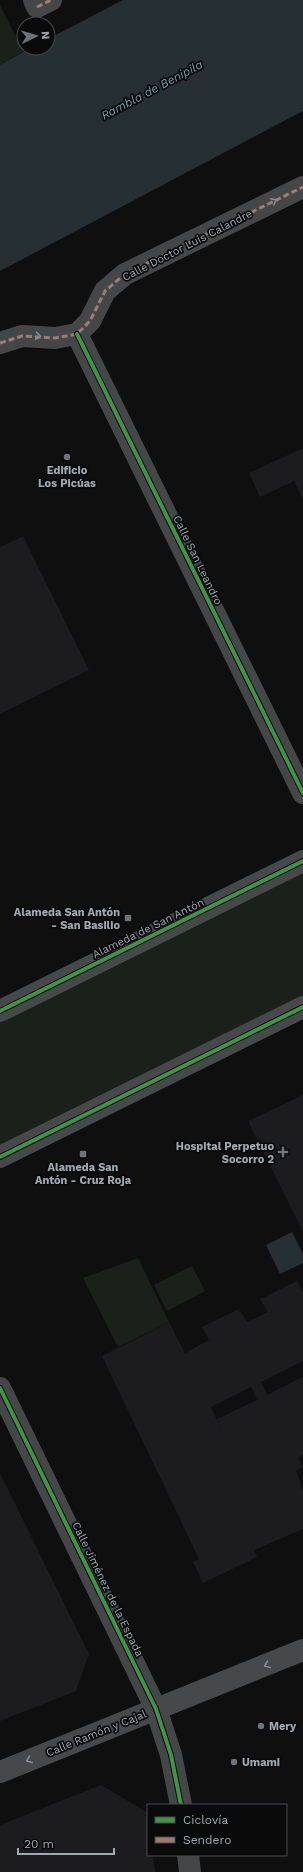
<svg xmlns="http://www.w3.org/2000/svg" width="303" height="1872" viewBox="0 0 303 1872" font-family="'Work Sans',sans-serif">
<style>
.built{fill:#1c1c1e;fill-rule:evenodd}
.green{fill:#1a201a}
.water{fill:#262f33}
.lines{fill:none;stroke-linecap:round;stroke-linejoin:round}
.minor{stroke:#444648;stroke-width:22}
.major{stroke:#46484a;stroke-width:22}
.quiet{stroke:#9b7d72;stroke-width:3;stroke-dasharray:6 3;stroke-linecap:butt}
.cycleway-casing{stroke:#0a0a0b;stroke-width:6}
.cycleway{stroke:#419447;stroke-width:4}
.oneway{stroke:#848b92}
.oneway2{stroke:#858c93}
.poi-dot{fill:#6d7379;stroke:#0a0a0b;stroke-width:1.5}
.labels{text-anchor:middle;stroke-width:3.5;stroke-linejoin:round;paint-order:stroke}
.street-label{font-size:11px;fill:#a0a9b2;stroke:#0a0a0b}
.poi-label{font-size:11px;font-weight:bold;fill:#a0a9b2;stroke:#0a0a0b}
.water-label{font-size:12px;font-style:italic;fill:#759fae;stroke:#0a0a0b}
</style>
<rect width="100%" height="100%" fill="#0f0f10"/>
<path class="built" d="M303,448V500L294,481L260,497L249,473Z
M23,536L89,670L0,714V547Z
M303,1095V1232L248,1121Z
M297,1281L303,1293V1361L261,1382L267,1395L303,1377V1455L298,1458L302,1467L296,1471L303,1490V1529L254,1550L257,1557L203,1583L193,1562L199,1559L102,1356L169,1322L185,1353L209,1340L202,1327L239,1309L247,1322L268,1312L260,1299ZM251,1387L257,1400L217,1419L221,1429L211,1407Z
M0,1473L89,1654L76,1691L0,1721Z
M101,1785L148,1813V1855H153L155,1872H0V1825Z"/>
<path class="green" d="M0,5L23,51L0,65Z
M303,861V1007L0,1157V1011Z
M138,1258L169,1322L118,1347L83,1278Z
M192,1266L205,1291L167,1311L154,1285Z"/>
<path class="water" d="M123,0H303V111L0,271V65L30,48H48V39Z
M292,1232L303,1254V1263L280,1274L266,1245Z"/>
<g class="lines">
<path class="minor" d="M34,0L37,7L51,0
M77,334L303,793
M0,343L22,336L55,338L77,334L90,321L105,291L125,274L303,187
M0,1388L156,1709L171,1755L181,1805
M188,1855L190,1872"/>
<path class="major" d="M0,1011L303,861
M0,1157L303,1007
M0,1772L303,1650"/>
<path class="quiet" d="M37,7L51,0
M0,343L22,336L55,338L77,334L90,321L105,291L125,274L303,187"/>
<g class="cycleway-casing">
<path id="cycleway" d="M77,334L303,793
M0,1011L303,861
M0,1157L303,1007
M0,1388L156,1709L171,1755L181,1805"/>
</g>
<use href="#cycleway" class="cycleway"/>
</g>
<defs><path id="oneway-chevron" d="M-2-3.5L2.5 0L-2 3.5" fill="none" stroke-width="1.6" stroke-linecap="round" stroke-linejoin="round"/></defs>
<g class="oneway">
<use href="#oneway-chevron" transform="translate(274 201) rotate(-26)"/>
<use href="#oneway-chevron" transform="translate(38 336) rotate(7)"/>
</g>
<g class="oneway2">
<use href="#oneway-chevron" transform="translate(267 1665) rotate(158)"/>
<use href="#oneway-chevron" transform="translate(29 1760) rotate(159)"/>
</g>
<g class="poi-dot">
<circle cx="67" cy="457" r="4"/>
<rect x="124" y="914" width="8" height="8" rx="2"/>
<path d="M281 1146h4v4h4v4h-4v4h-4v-4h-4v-4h4z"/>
<rect x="79" y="1150" width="8" height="8" rx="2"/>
<circle cx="261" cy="1726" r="4"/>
<circle cx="234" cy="1762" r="4"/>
</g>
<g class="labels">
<g class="street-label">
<text transform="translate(187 245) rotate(-27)" y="4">Calle Doctor Luis Calandre</text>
<text transform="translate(198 560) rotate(64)" y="4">Calle San Leandro</text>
<text transform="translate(148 928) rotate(-26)" y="4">Alameda de San Antón</text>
<text transform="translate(108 1589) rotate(64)" y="4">Calle Jiménez de la Espada</text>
<text transform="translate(96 1733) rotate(-22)" y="4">Calle Ramón y Cajal</text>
</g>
<g class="poi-label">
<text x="67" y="474">Edificio<tspan x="67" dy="13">Los Picúas</tspan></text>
<text x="120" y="916" text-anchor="end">Alameda San Antón<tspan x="120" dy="13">- San Basilio</tspan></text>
<text x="274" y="1150" text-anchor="end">Hospital Perpetuo<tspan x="274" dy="13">Socorro 2</tspan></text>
<text x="83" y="1171">Alameda San<tspan x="83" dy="13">Antón - Cruz Roja</tspan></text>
<text x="269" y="1730" text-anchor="start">Mery</text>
<text x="242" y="1766" text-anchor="start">Umami</text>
</g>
<g class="water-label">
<text transform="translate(152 90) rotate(-28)" y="4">Rambla de Benipila</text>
</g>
</g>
<rect x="147" y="1804" width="140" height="52" fill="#0a0a0b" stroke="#464a4e"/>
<rect x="155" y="1817" width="20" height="6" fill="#419447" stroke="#464a4e"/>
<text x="183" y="1824" font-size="12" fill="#a0a9b2">Ciclovía</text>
<rect x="155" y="1837" width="20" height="6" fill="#9b7d72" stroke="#464a4e"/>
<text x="183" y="1844" font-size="12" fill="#a0a9b2">Sendero</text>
<g transform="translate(36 36) rotate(85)"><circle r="19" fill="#0a0a0b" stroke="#464a4e"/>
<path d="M0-3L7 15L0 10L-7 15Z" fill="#6d7379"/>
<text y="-6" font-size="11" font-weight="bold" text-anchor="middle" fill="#a0a9b2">N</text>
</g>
<path d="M18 1848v6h96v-6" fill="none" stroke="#a0a9b2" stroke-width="2"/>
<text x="24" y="1848" font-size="12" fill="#a0a9b2" stroke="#0a0a0b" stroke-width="3" paint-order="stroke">20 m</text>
</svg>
